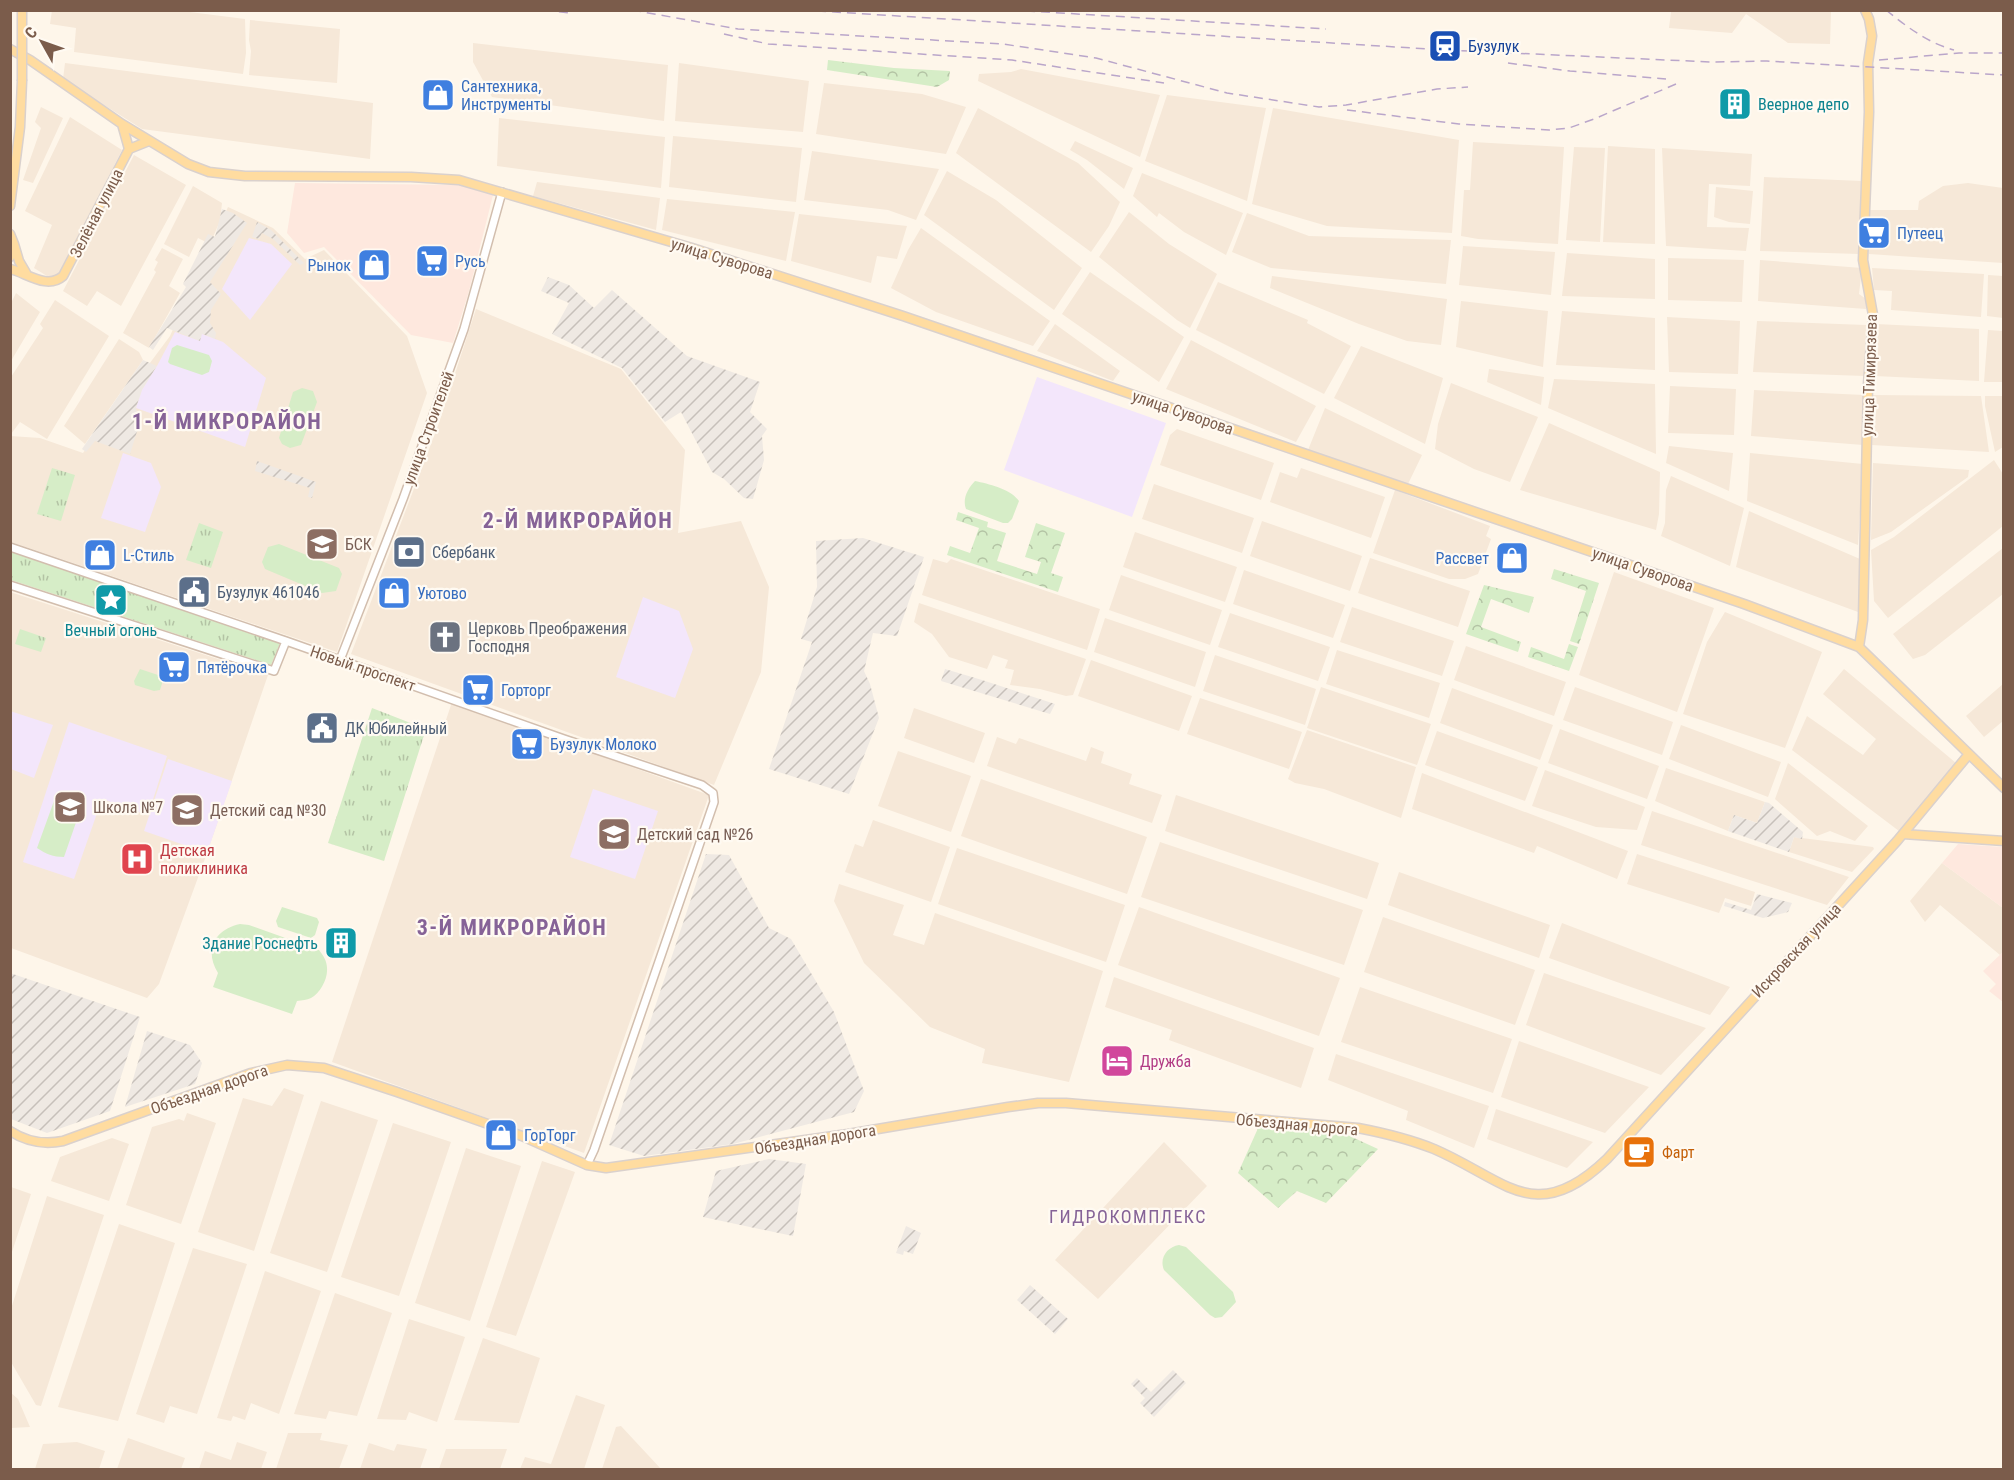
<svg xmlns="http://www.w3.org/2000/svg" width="2014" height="1480" viewBox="0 0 2014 1480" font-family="'Roboto Condensed',sans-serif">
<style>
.residential{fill:#f6e8d8}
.commercial{fill:#fee8de}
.industrial{fill:url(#industrial-furrows)}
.education{fill:#f3e6fb}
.grass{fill:url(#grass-tufts)}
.forest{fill:url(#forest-crowns)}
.garden{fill:#d6edc7}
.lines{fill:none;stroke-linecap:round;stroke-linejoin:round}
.minor-casing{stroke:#d2beae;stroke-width:10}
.major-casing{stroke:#dad1cd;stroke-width:11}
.minor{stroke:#fff;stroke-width:7}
.major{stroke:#ffdca0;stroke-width:8}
.rail{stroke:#baa6ca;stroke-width:1.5;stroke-dasharray:9 6;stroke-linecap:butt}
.major-bridge-casing{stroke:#dad1cd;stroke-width:11;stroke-linecap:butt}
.major-bridge{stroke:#ffdca0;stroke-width:8}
.labels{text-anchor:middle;stroke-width:4.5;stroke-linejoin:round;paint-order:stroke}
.transit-label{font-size:16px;fill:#164399;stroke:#fffaf2;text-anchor:start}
.shop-label{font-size:16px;fill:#366cbe;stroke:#fffaf2;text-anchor:start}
.culture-label{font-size:16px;fill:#0d838f;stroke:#fffaf2;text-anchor:start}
.street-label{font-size:16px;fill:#7b5c4b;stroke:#fffaf2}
.education-label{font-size:16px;fill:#785e54;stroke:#fffaf2;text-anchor:start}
.service-label{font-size:16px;fill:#4e5e75;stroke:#fffaf2;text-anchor:start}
.worship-label{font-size:16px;fill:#5b616d;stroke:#fffaf2;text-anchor:start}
.health-label{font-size:16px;fill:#be3a42;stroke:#fffaf2;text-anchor:start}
.hotel-label{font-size:16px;fill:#b23c85;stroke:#fffaf2;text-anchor:start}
.food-label{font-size:16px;fill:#c56008;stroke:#fffaf2;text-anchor:start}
.neighbourhood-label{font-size:18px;letter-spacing:1.5px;fill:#866397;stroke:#fffaf2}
.district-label{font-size:22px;font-weight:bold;letter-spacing:1.5px;fill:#866397;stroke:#fffaf2}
</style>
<defs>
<pattern id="industrial-furrows" width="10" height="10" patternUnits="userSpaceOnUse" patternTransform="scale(1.5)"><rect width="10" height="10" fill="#efe9e3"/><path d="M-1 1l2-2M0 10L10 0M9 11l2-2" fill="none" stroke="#c7c0ba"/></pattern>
<pattern id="grass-tufts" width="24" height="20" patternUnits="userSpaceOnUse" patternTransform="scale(1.5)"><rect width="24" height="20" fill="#d6edc7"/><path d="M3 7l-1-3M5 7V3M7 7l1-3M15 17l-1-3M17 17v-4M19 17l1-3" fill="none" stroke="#b3c3a4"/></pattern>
<pattern id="forest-crowns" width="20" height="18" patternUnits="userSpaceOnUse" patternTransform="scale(1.5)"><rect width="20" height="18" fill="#d6edc7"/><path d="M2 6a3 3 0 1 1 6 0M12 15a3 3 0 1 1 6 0" fill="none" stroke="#b3c3a4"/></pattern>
</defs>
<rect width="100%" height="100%" fill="#fef6ea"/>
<path class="residential" d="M52,10H174L245,19L246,53L243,74L74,52L76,28L50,24Z
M1654,11H1833L1831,12L1830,44L1788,43L1746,14L1732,33L1669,28L1671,12Z
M250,20L340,29L337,83L249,75L251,51L249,40Z
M473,43L668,65L664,121L492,97L473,62Z
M65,63L373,103L370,159L142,129L63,79Z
M679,63L809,81L803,132L675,121Z
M1021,69L1160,95L1140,157L978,81L979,74L1011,72Z
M824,83L922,94L966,107L946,154L816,134Z
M1167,95L1266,108L1247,201L1145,161Z
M41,107L63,118L33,183L23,180L41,128L35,122Z
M978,108L1078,163L1120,202L1109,226L1091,252L956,153Z
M1273,108L1459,140L1452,233L1327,226L1252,204Z
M70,117L122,150L59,275L47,276L34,268L52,225L25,211Z
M499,118L665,137L661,188L497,166Z
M673,136L802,148L796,202L669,187Z
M1075,141L1133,168L1124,189L1087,160L1070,150Z
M1473,142L1564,147L1558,244L1478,239L1461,236L1464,190H1470Z
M1608,146L1655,149V244L1603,242Z
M1574,147L1605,148L1600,242L1566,240Z
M1662,148L1752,154L1750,186L1709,184L1707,227L1749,228L1746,251L1666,246Z
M812,151L939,169L916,220L888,210L804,200Z
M134,155L186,185L121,306L97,291L87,306L63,291Z
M947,171L996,200L1082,268L1054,310L924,215Z
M1142,173L1243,213L1226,255L1184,232L1159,213L1157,217L1133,196Z
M1764,177L1862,181L1859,254L1760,251Z
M537,182L660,198L656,230L533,196Z
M1968,183L2003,188V263L1869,254L1870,210H1918L1919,201L1943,186Z
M193,186L222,203L220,221L210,244L198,238L189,257L164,244Z
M1716,187L1753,191L1750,224L1729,222L1714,217Z
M667,199L795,212L786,261L662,230Z
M228,207L273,228L305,259L324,250L407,336L427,393L337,652L11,542L10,436L40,438L83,453L170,336Z
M1129,212L1169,244L1217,274L1190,328L1177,320L1099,257Z
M1247,213L1309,236L1451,240L1446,284L1271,268L1232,252Z
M799,214L907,226L897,259L877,256L871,283L791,261Z
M921,228L1050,321L1033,346L936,312L891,288L908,250Z
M1463,246L1555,252L1551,295L1459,285Z
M162,248L183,259L169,286L180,293L149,348L123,333L156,272L154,270L158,262L155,260Z
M1567,253L1655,259V299L1562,296Z
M1668,258L1744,260L1742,302L1668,300Z
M1760,260L1862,268L1859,294L1866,299V309L1758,301Z
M1872,268L1984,274L1981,317L1891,310L1892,291L1874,290Z
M1090,272L1184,337L1159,382L1062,314Z
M1988,275L2003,276V318L1987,316Z
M1272,276L1447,299L1441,345L1407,341L1359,324L1270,288Z
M1218,282L1308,320L1307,323L1351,346L1324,394L1196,330Z
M16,293L40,312L11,361V303Z
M55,300L109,336L47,439L20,422L11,434V377L43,328L40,324Z
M1461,301L1548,311L1543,367L1456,347Z
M476,309L621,369L685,450L678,533L741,521L769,587L761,672L714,785L351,654L439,423Z
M1562,311L1655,318V370L1556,365Z
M1667,317L1740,321L1738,374L1669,372Z
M1757,321L1866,325L1865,376L1753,372Z
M1055,324L1120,371L1113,381L1037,351Z
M1876,324L1979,329V381L1875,376Z
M1988,330L2003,331V382H1984Z
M119,339L139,352L143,360L85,444L64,426Z
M1191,340L1316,406L1296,442L1166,389Z
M1361,346L1443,378L1425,444L1334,398Z
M1489,369L1544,377L1541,405L1487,382Z
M1554,379L1655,384L1656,454L1548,408Z
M1451,383L1538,417L1510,482L1474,469L1435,449L1438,424Z
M1670,386L1736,389L1734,435L1668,433Z
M1754,390L1864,395L1863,445L1751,436Z
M1873,395L1981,396L1989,452L1872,445Z
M1985,396H2003V447L1995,452L1985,406Z
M1325,408L1422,455L1408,484L1308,450Z
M1549,423L1660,472L1659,514L1656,530L1520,490Z
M1177,429L1274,463L1261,500L1160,465L1170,435Z
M1669,446L1733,453L1729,491L1666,463Z
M1750,453L1863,464L1858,545L1747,501Z
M1994,460L2003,474V526L1888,618L1874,601L1871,550L1894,537Z
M1873,463L1969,470L1968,477L1891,532L1871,540Z
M1301,468L1385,497L1371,538L1270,502L1280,472L1297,478Z
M1671,476L1744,508L1730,566L1661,536L1665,523L1666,490Z
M1154,484L1254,518L1242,553L1142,519Z
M1395,490L1490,526L1486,536L1491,539L1478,574L1465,579H1449L1373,553Z
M1749,511L1860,559L1858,612L1736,567Z
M1262,521L1362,556L1350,591L1250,556Z
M1135,532L1237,567L1225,602L1123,567Z
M2003,548V594L1925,655L1913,659L1893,634Z
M1370,558L1470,591L1458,627L1358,593Z
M933,559L947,563L951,559L1100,609L1087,650L922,595Z
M1244,570L1345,605L1333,638L1233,604Z
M1614,572L1714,608L1677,712L1579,675Z
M1121,575L1222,610L1210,645L1109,610Z
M10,592L268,675L207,853L159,984L147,998L11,948Z
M919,603L1086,659L1073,695L1066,696L1040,689L1010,685L1014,670L1005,668L1008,660L993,655L987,669L949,657L932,634L914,622Z
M1352,607L1454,641L1442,676L1340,642Z
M1725,612L1822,652L1785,748L1683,714L1707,642Z
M1230,613L1330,647L1318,681L1218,647Z
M1105,618L1206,652L1195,687L1094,652Z
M1466,646L1566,682L1554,716L1454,680Z
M1337,650L1440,683L1429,718L1326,684Z
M1215,655L1316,689L1305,725L1203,691Z
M1091,660L1192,696L1179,731L1078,696Z
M1844,669L1956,763L1899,831L1792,750L1807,716L1863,755L1876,739L1823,694Z
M2003,684V721L1984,737L1966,716Z
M1321,687L1431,724L1417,765L1307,728Z
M1575,687L1673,722L1662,755L1563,720Z
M1452,688L1553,725L1540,760L1440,723Z
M1200,698L1302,732L1289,769L1187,734Z
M452,702L709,795L584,1153L332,1062Z
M914,708L985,733L974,763L904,738Z
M1681,725L1781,762L1768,797L1669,759Z
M1560,729L1659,766L1647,799L1548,763Z
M1307,730L1416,767L1401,818L1324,789L1295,783L1288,779Z
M1437,731L1538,767L1525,801L1425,765Z
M997,737L1016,744L1019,738L1086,761L1091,747L1104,752L1101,763L1132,774L1129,784L1162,795L1152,823L987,766Z
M898,751L971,776L951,832L878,806Z
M1788,763L1868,826L1855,841L1830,831L1817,836L1775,799Z
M1666,768L1765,802L1757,823L1734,815L1728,831L1655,801Z
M1545,770L1645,807L1637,830L1596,827L1532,806Z
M1422,773L1628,851L1617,879L1537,846L1534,853L1412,809Z
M981,779L1147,837L1127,894L961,836Z
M1176,795L1379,863L1367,899L1165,831Z
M1652,811L1849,877L1827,905L1641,845Z
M873,820L950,847L931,902L845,872L855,844L863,847Z
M1794,837L1873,847L1874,849L1852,872L1789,852Z
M1160,842L1363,910L1344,965L1141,897Z
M957,848L1125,905L1106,962L938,904Z
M1637,854L1755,892L1751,906L1725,898L1719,913L1627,884Z
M1942,863L2003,908V952L2000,955L1940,905L1925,922L1910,901Z
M1399,872L1550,925L1539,958L1388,905Z
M839,884L904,905L893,935L924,945L935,913L1103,971L1069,1082L982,1063L985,1049L930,1027L864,963L834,901Z
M1139,907L1340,978L1319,1036L1118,965Z
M1383,917L1535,970L1515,1025L1364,972Z
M1562,923L1730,987L1710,1015L1549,958Z
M1544,973L1706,1028L1661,1075L1526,1025Z
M1114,977L1314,1048L1301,1088L1169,1040L1172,1030L1105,1007Z
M1360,987L1512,1039L1493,1093L1341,1042Z
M1519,1041L1649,1087L1605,1133L1501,1097Z
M1336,1054L1489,1106L1474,1148L1406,1120L1408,1111L1328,1080Z
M284,1088L304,1095L254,1251L198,1232L243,1098L272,1106Z
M321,1101L378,1120L327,1272L270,1253Z
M1496,1109L1593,1142L1567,1168L1487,1139Z
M187,1113L216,1123L181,1224L126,1205L152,1127L179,1119L184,1121Z
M393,1123L451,1142L399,1296L341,1277Z
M112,1138L129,1144L109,1201L51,1181L60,1157Z
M1164,1142L1207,1186L1098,1299L1055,1260Z
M466,1148L521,1166L470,1321L415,1303Z
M542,1161L575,1172L516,1336L486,1327Z
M11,1187L31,1194L11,1255L10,1187Z
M47,1196L104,1215L41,1406L36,1405L11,1362L10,1312Z
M119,1224L175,1243L118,1421L58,1407Z
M193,1248L247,1264L197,1414L170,1406L164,1423L136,1414Z
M265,1271L321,1291L279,1414L251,1403L245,1420L233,1416L231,1421L217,1418Z
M335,1293L392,1313L357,1416L329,1411L326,1419L294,1414Z
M409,1319L465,1337L437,1422L409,1412L406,1420L377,1419Z
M483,1338L540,1358L519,1423L454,1420Z
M10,1392L18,1399L30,1427L11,1428Z
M576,1395L605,1405L584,1469H520L525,1457L551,1464Z
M621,1426L661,1469H602L616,1427Z
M288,1433H322L320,1440L348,1445L339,1469H276Z
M128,1438L185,1458L181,1469H117Z
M77,1442L105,1451L99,1469H35L43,1444Z
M237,1442L267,1452L261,1469H199L205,1451L231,1460Z
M369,1443L394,1451L397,1444L427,1449L420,1469H360Z
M446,1449H507L500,1469H439Z"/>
<path class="commercial" d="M295,183L460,185L493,195L469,291L453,343L411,335L324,247L304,253L287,233Z
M1958,844L2003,847V908L1942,863Z
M2003,952V1002L1989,991L1996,984L1983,971Z"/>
<path class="industrial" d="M222,209L233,213L247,223L210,282L221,294L211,310L210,323L216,333L215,339L203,334L200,341L167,328L153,350L149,347L186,287L183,284L208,234L215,237Z
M257,222L271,230L304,263L300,265L273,239L262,233L259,239L252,237Z
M548,277L569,285L594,308L612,290L687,356L760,382L750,412L767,429L762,436L764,460L753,499L744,498L724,479L712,472L681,412L665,422L622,368L552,334L569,303L541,291Z
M143,360L157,366L142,390L136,408L140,422L130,454L95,441L86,452L82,449Z
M257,461L316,482L312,498L308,497L310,488L255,471Z
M863,538L924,557L897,636L873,633L864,671L870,684L879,718L849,794L769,769L812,642L801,639L817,587L816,541Z
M945,669L982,680L1055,704L1050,714L941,681Z
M1765,802L1769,803L1803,832L1802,839L1794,837L1789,852L1728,831L1734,815L1757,823Z
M706,854L729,855L769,928L791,939L834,1012L864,1091L854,1112L733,1144L644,1156L609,1145Z
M1757,894L1792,903L1788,912L1763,918L1724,906L1725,902L1751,910Z
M10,973L140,1017L110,1111L47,1133L11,1119Z
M147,1031L190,1045L202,1063L195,1084L125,1107Z
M769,1159L806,1164L793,1236L703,1217L716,1171Z
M906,1226L921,1233L913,1254L904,1251L903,1255L896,1253Z
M1030,1285L1068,1319L1055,1334L1017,1300Z
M1173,1370L1186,1383L1154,1417L1140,1403L1145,1398L1131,1384L1137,1378L1151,1392Z"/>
<path class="education" d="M249,238L271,244L292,264L250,320L222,289Z
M175,332L200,341L202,334L223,342L266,378L245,447L136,408L142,390L157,366Z
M1037,377L1166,423L1132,517L1004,470Z
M123,453L151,463L161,487L145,532L101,518Z
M643,597L679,611L693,649L675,698L616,677Z
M10,711L53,725L34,778L11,769Z
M69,722L167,756L148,815L102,799L74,879L23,862Z
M168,759L232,781L207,853L144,831Z
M593,789L658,811L635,879L570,857Z"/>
<path class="grass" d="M52,468L75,475L61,521L37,514Z
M199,523L223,532L211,568L186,560Z
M11,552L280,643L271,665L11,580Z
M20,629L46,638L41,652L15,644Z
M372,708L426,729L384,861L328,843Z"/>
<path class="forest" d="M828,60L894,68L950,71L949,80L937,87L827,70Z
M958,512L988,522L987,527L1006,533L997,561L1037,574L1041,562L1025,557L1036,523L1065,533L1051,573L1063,577L1058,592L947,555L950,546L970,553L979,528L956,520Z
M1554,569L1599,583L1579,644L1570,641L1586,591L1551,579Z
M1484,585L1534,597L1529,613L1491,599L1481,627L1521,642L1518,652L1466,634Z
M1569,644L1578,647L1569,671L1528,657L1531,647L1564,659Z
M1259,1126L1341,1132L1378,1149L1326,1203L1297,1191L1278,1208L1238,1173Z"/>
<path class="garden" d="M177,345L209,355L212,361L209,372L202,375L170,364L168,362L172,348Z
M302,388L313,391L317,402L301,445L290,448L282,444L279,438L293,392Z
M975,481C989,484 1011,489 1019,501L1012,519L1008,523H1003L966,509C962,499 968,488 975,481Z
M279,544L339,568L342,574L336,591L322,593L265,569L262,562L268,547Z
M140,669L164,677L160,690L154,691L135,685L134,681Z
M54,801L72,805L80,811L64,857C53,857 46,854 37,848Z
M282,907L317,918L319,922L315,935L311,938L278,927L276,921Z
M240,924L249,925L319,950C323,955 327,961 327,968C328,979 320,993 311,998C307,1000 302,1000 297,1001L292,1014L213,987L218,973C204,950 214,930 240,924Z
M1179,1245L1186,1247L1233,1292L1236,1302L1222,1317L1215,1318L1210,1315L1164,1270C1159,1258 1167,1247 1179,1245Z"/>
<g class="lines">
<g class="minor-casing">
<path id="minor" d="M10,547L286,641L564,739L702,785L713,793L714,802L594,1150L587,1165
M10,585L274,671L286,641
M340,660L403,499L464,329L502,192"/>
</g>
<g class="major-casing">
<path id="major" d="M10,49L30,60L122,124L188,164L209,172L245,176L411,177L459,180L692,248L903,316L1744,604L1859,647L2004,788
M122,124L129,149
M129,149L149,141
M10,206L20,127L22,81
M10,234L14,244L10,257
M14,244L19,261L26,273
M10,269C27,273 47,290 63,276L129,149
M1859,647L1863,620L1868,385L1873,315L1863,260L1869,112L1868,63L1872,36L1869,19L1865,10
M1903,834L2004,841
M10,1131C27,1142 44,1145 63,1141L251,1073L287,1065L324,1068L397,1092L522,1136L587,1165L606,1168L848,1134L1008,1107L1038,1103H1066L1358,1128C1384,1133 1409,1139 1434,1149C1506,1180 1535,1228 1607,1159L1897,841L1969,754"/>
</g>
<use href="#minor" class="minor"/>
<use href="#major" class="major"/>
<path class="rail" d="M544,10L570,13
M632,10L738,29L1003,44L1096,58L1227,93L1319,107L1346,105L1437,89L1468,87
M802,10L1445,50L1711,62L1767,61L2004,75
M1011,10L1326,29
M1886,10C1907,27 1928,43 1954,50
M724,34L768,44L1012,60L1164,83
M1879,60L1959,53H2004
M1508,63L1570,71L1666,79
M1347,110L1459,124L1549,130L1569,128L1594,119L1676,84"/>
<g class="major-bridge-casing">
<path id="major-bridge" d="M22,10V81"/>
</g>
<use href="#major-bridge" class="major-bridge"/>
</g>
<defs>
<g id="station-square" transform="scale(1.725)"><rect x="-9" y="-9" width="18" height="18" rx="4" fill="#1a4fb4" stroke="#fffaf2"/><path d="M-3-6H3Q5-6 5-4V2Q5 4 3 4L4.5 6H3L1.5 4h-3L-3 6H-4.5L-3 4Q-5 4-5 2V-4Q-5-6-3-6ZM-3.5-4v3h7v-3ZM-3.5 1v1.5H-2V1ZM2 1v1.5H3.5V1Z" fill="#fff"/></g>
<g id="shop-square" transform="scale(1.725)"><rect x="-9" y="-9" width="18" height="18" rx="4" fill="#3f7fe0" stroke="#fffaf2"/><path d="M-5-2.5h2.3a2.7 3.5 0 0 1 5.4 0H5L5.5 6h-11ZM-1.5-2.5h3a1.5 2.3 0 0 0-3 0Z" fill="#fff"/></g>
<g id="building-square" transform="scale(1.725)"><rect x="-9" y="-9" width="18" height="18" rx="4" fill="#0f9aa8" stroke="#fffaf2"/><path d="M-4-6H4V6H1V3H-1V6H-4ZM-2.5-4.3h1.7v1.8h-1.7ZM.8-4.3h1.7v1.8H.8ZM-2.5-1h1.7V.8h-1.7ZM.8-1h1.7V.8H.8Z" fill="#fff"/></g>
<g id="supermarket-square" transform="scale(1.725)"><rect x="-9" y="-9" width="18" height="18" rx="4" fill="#3f7fe0" stroke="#fffaf2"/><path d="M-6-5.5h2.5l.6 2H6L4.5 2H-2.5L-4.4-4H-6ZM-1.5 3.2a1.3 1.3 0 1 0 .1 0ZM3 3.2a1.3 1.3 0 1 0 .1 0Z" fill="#fff"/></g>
<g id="university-square" transform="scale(1.725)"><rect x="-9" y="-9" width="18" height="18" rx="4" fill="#8d6e63" stroke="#fffaf2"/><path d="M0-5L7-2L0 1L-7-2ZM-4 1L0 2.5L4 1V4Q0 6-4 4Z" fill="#fff"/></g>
<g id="bank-square" transform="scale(1.725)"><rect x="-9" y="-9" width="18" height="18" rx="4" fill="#5c6f8a" stroke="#fffaf2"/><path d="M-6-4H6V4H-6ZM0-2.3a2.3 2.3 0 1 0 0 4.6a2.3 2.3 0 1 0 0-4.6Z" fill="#fff"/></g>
<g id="civic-square" transform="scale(1.725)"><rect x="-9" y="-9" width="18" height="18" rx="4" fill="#5c6f8a" stroke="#fffaf2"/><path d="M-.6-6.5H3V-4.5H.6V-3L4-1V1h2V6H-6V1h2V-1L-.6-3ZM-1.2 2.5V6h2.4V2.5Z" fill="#fff"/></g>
<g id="sight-square" transform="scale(1.725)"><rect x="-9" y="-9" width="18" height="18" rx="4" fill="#0f9aa8" stroke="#fffaf2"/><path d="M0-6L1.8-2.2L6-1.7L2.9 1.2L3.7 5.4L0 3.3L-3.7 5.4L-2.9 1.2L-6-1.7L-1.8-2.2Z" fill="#fff"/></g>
<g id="church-square" transform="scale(1.725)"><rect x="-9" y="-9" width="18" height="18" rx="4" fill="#6b7280" stroke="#fffaf2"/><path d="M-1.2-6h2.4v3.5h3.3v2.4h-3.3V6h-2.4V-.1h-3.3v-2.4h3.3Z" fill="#fff"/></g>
<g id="school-square" transform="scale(1.725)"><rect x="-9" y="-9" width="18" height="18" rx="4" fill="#8d6e63" stroke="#fffaf2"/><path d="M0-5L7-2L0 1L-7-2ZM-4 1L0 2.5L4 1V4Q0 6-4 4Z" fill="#fff"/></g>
<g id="hospital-square" transform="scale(1.725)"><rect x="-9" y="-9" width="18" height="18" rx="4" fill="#e0444e" stroke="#fffaf2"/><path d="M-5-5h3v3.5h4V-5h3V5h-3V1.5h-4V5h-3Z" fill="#fff"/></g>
<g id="hotel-square" transform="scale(1.725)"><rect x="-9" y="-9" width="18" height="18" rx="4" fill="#d1479c" stroke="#fffaf2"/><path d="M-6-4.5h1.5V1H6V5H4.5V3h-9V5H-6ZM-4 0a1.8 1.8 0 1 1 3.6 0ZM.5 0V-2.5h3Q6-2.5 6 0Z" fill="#fff"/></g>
<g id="cafe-square" transform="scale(1.725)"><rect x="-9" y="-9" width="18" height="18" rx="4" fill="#e8710a" stroke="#fffaf2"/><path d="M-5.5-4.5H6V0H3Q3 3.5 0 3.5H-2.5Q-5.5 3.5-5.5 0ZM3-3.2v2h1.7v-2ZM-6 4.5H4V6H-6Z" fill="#fff"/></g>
</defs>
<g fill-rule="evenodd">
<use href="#station-square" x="1445" y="46"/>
<use href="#shop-square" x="438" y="95"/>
<use href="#building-square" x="1735" y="104"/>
<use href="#supermarket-square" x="1874" y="233"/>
<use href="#supermarket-square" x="432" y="261"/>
<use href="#shop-square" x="374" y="265"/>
<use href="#university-square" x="322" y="544"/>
<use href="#bank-square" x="409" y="552"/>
<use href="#shop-square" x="100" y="555"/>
<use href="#shop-square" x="1512" y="558"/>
<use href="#civic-square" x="194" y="592"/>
<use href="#shop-square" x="394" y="593"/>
<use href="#sight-square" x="111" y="600"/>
<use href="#church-square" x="445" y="637"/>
<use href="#supermarket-square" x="174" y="667"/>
<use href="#supermarket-square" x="478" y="690"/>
<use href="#civic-square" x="322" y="728"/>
<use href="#supermarket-square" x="527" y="744"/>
<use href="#school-square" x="70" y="807"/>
<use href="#school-square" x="187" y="810"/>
<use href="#school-square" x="614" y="834"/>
<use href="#hospital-square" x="137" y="859"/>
<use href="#building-square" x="341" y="943"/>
<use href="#hotel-square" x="1117" y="1061"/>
<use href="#shop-square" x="501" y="1135"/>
<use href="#cafe-square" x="1639" y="1152"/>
</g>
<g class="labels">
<g class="transit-label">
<text x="1468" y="52">Бузулук</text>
</g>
<g class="shop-label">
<text x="461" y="92">Сантехника,<tspan x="461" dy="18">Инструменты</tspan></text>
<text x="1897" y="239">Путеец</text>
<text x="455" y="267">Русь</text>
<text x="351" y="271" text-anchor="end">Рынок</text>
<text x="123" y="561">L-Стиль</text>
<text x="1489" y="564" text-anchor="end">Рассвет</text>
<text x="417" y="599">Уютово</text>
<text x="197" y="673">Пятёрочка</text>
<text x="501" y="696">Горторг</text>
<text x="550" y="750">Бузулук Молоко</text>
<text x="524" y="1141">ГорТорг</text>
</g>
<g class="culture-label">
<text x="1758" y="110">Веерное депо</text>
<text x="111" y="636" text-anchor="middle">Вечный огонь</text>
<text x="318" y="949" text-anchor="end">Здание Роснефть</text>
</g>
<g class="street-label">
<text transform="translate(96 213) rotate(-63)" y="6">Зелёная улица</text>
<text transform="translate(722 258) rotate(17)" y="6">улица Суворова</text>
<text transform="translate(1869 375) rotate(-88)" y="6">улица Тимирязева</text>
<text transform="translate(1183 412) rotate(19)" y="6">улица Суворова</text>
<text transform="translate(428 428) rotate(-70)" y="6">улица Строителей</text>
<text transform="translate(1643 569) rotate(19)" y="6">улица Суворова</text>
<text transform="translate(363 668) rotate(19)" y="6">Новый проспект</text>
<text transform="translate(1796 950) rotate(-47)" y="6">Искровская улица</text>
<text transform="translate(209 1089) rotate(-19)" y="6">Объездная дорога</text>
<text transform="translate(1297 1124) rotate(5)" y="6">Объездная дорога</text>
<text transform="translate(815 1139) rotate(-9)" y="6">Объездная дорога</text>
</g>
<g class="education-label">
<text x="345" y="550">БСК</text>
<text x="93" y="813">Школа №7</text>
<text x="210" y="816">Детский сад №30</text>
<text x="637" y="840">Детский сад №26</text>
</g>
<g class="service-label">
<text x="432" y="558">Сбербанк</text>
<text x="217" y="598">Бузулук 461046</text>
<text x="345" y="734">ДК Юбилейный</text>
</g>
<g class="worship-label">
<text x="468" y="634">Церковь Преображения<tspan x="468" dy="18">Господня</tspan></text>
</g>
<g class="health-label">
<text x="160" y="856">Детская<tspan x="160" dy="18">поликлиника</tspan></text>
</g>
<g class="hotel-label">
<text x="1140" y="1067">Дружба</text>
</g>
<g class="food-label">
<text x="1662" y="1158">Фарт</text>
</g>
<g class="neighbourhood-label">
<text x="1128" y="1223">ГИДРОКОМПЛЕКС</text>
</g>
<g class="district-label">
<text x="227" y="429">1-Й МИКРОРАЙОН</text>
<text x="578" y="528">2-Й МИКРОРАЙОН</text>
<text x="512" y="935">3-Й МИКРОРАЙОН</text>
</g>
</g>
<rect width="2014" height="1480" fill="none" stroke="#7b5c4b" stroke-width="24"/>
<g transform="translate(42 42) rotate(310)" stroke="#fffaf2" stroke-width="4.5" paint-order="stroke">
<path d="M0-4.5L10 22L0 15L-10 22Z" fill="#7b5c4b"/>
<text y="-9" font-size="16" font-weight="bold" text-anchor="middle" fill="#7b5c4b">С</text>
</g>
</svg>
